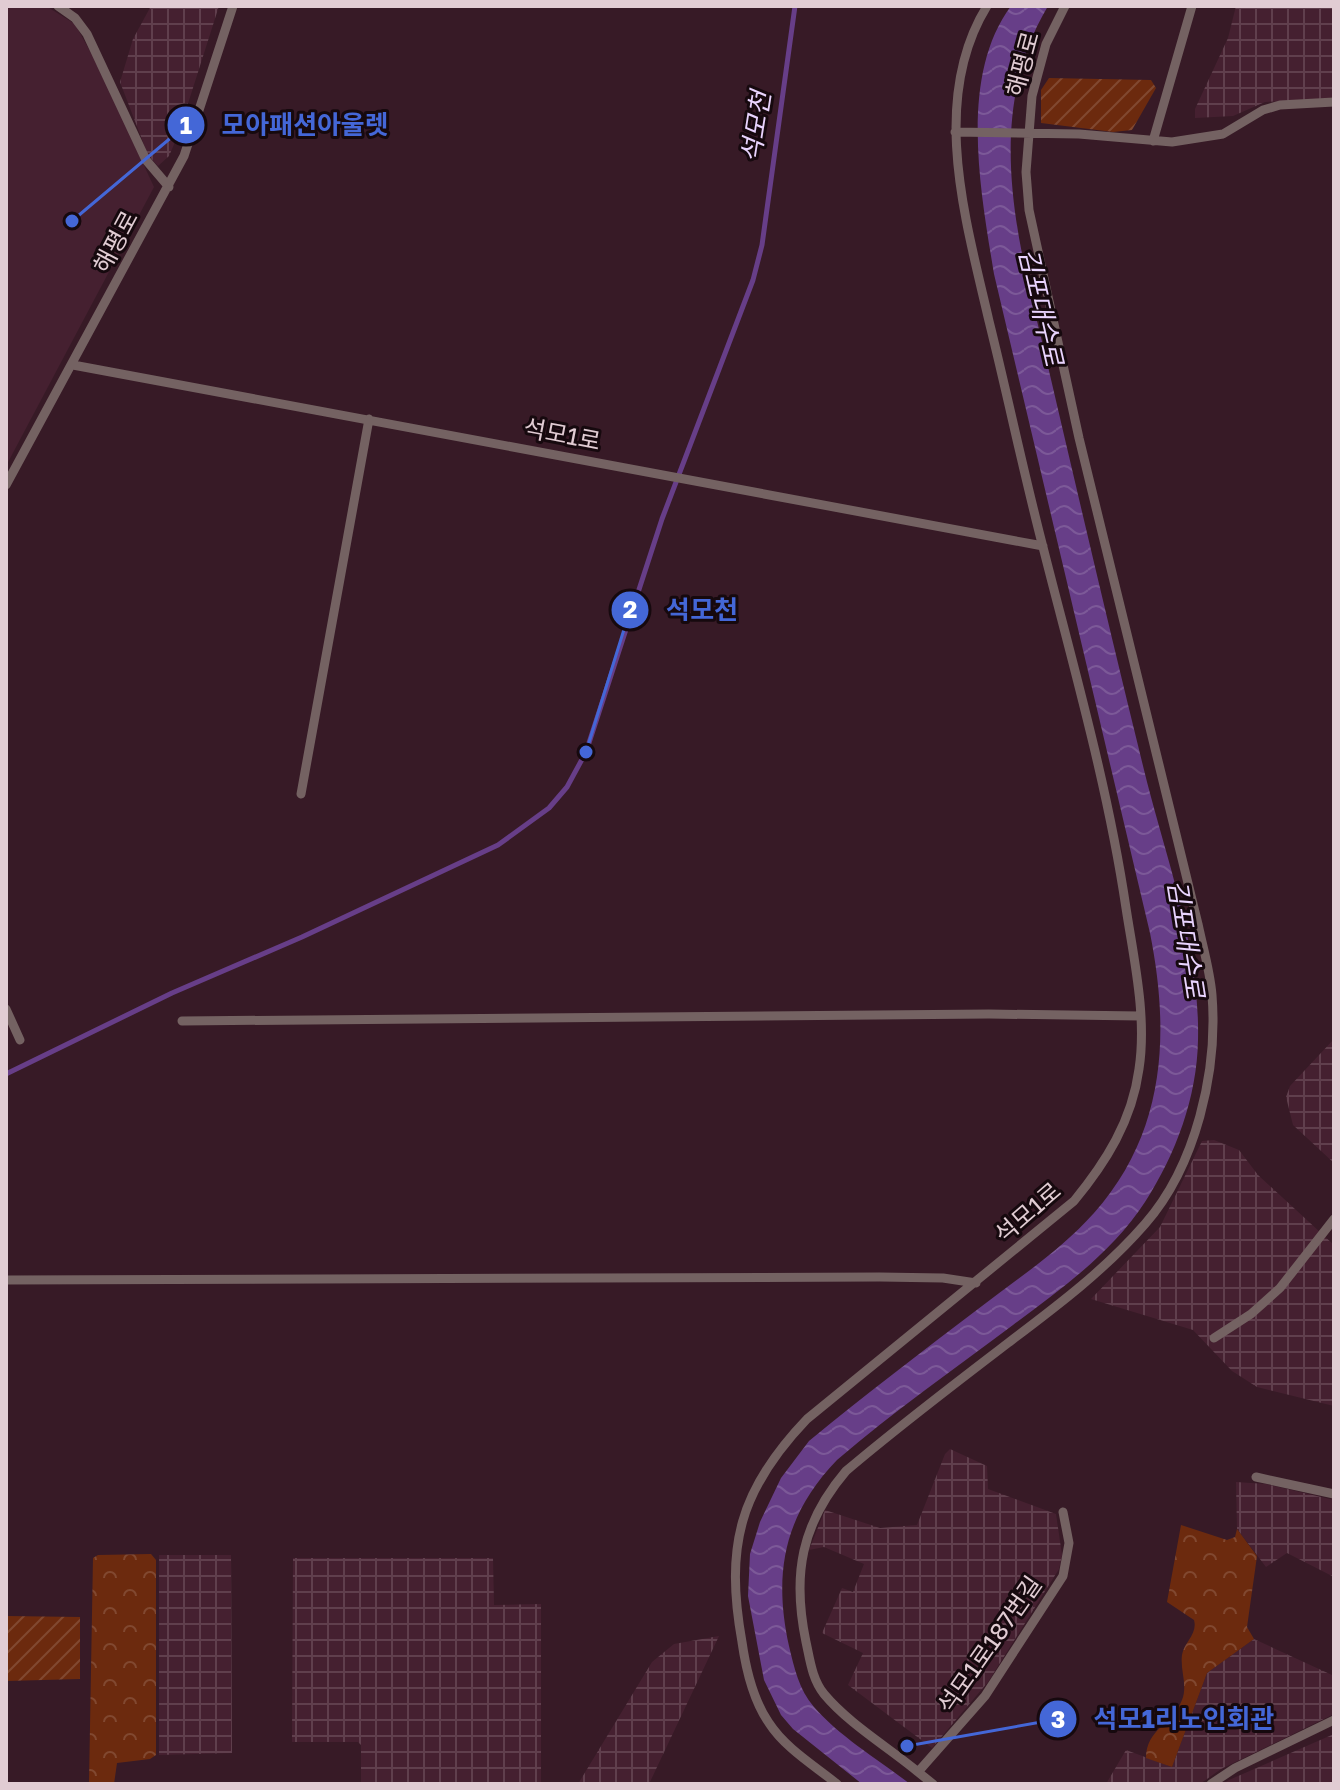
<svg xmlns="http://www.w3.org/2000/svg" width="1340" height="1790" viewBox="0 0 1340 1790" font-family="'Golos Text','Noto Sans KR',sans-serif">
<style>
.built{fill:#452030}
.industrial{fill:url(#industrial-grid)}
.forest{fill:url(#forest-crowns)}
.garden{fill:url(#garden-furrows)}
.water{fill:url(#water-waves)}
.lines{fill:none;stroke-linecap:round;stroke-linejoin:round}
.stream{stroke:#673e88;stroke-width:5}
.service{stroke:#746262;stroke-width:9}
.labels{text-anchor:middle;stroke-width:6;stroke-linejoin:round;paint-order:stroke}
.street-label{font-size:24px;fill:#e1ccd3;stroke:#16090e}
.water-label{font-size:26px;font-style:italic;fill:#e9d4fe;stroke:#16090e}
.leader{fill:none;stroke:#4467d7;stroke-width:3}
.callout-dot{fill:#4467d7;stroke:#16090e;stroke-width:3}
.mark-label{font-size:24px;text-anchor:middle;font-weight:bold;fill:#fff}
.callout-label{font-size:26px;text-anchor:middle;font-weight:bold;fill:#4467d7;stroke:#16090e;stroke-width:6;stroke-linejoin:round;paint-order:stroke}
</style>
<defs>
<pattern id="industrial-grid" width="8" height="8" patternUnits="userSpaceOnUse" patternTransform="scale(2)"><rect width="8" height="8" fill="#452030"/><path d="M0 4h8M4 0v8" fill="none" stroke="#603f4d"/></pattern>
<pattern id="forest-crowns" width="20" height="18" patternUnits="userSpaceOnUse" patternTransform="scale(2)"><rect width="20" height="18" fill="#6c2a0e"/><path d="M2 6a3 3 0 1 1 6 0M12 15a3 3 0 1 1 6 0" fill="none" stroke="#814830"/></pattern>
<pattern id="garden-furrows" width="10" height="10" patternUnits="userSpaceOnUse" patternTransform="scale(2)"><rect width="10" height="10" fill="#6c2a0e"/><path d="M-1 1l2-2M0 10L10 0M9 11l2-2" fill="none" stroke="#814830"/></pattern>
<pattern id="water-waves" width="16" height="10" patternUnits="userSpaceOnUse" patternTransform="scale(2)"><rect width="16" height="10" fill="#673e88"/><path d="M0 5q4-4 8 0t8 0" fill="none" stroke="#7c5998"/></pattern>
</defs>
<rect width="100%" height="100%" fill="#371a26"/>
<path class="built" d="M6,6H46L75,24L97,64L154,187L6,466Z"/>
<path class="industrial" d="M151,6H219L178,135L169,156L158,166L148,155L120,82L133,39Z
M1236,6H1334V98L1265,102L1233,116L1195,118V109L1228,38Z
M1334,1039V1163L1293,1125L1286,1097L1290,1086Z
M1214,1140L1239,1150L1258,1175L1334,1245V1406L1257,1387L1232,1371L1193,1330L1091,1299L1160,1227L1202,1141Z
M950,1449L987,1466L988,1489L1056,1514L1062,1555L1059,1569L988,1682L932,1748L848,1685L863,1653L822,1633L842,1588L853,1592L864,1564L824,1547L809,1550L825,1510L880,1528L917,1525L945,1454Z
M1236,1482L1266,1484L1334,1500V1577L1287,1553L1266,1567L1237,1529Z
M159,1555H231L232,1753L159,1755Z
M293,1558H493L494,1605L541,1604V1784H361V1745L358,1742H292Z
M719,1636L649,1784H578L652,1662L674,1644Z
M1254,1639L1332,1675L1334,1714L1221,1769L1200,1784H1106L1126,1750L1172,1767L1207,1673Z
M1334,1734V1784H1223L1229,1780Z"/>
<path class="forest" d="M1181,1525L1227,1540L1235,1537L1237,1529L1257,1556L1247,1627L1254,1639L1207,1673L1172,1767L1146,1758C1146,1729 1173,1724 1182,1700C1188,1685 1180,1671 1182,1655C1184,1642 1198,1634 1194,1620L1167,1602Z
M151,1554L156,1560V1755L150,1759L117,1763L114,1784H89L93,1558L98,1555Z"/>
<path class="garden" d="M1049,78L1151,80L1156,88L1132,130L1113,132L1041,123V90Z
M6,1616L80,1617V1679L6,1681Z"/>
<path class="water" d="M1011,6H1048C982,117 1018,242 1046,358C1079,499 1112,641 1147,782C1169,867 1200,951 1198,1040C1197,1097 1176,1154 1145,1202C1112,1253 1061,1289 1013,1325C954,1369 893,1412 837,1460C784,1515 773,1573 789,1646C794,1667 799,1690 814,1707C840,1737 879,1760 910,1784H862L793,1729L781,1715L764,1680L748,1596L750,1554L760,1522L781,1478L809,1441C866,1394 924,1350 982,1306C1020,1277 1062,1249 1094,1213C1166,1132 1170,1033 1150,933L994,274C981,194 958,77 1011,6Z"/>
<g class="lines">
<path class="stream" d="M6,1074L172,993L302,937L498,845L549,808L567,787L586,752L662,519L753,280L762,245L795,6"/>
<path class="service" d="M58,6L75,18L87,34L146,160L169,187
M955,132L1079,134L1172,142L1223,134L1263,110L1280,105L1334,102
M1153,141L1192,6
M73,365L1043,546
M6,485L184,156L233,6
M301,794L369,419
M6,1009L20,1040
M182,1021L989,1014L1140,1016
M6,1280L880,1277L943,1278L976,1283
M1214,1338L1251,1314L1280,1288L1334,1219
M1256,1477L1334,1494
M918,1772C888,1747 849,1724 824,1694C812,1679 810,1660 806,1642C792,1575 801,1524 846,1471C899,1426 953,1385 1008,1343C1057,1306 1105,1270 1145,1224C1196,1166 1218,1071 1212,995C1210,971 1203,948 1198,924L1079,438L1029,210L1026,172L1032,96L1046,44L1065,6
M837,1784C815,1766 785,1748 769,1723C753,1700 746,1670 742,1642C725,1547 739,1490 807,1419L1074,1201C1106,1162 1132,1121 1139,1069C1147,1017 1134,960 1126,908C1108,787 1074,669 1044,551C1024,475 1008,397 989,321C966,221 929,100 987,6
M933,1784L918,1772L985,1696L1063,1576L1069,1543L1063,1512
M1211,1784L1235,1768L1334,1720"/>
</g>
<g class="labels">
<g class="street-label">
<text transform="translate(1023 64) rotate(-75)" y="8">해평로</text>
<text transform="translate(116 242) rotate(-62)" y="8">해평로</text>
<text transform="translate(562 435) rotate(11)" y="8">석모1로</text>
<text transform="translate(1028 1213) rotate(-41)" y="8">석모1로</text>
<text transform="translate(990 1645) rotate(-55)" y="8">석모1로187번길</text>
</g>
<g class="water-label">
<text transform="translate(756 127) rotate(-81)" y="9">석모천</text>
<text transform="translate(1041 307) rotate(77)" y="9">김포대수로</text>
<text transform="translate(1186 939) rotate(81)" y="9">김포대수로</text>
</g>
</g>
<path class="leader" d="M72 221L186 125M586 752L630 610M907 1746L1058 1719"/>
<g class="callout-dot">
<circle cx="72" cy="221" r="8"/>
<circle cx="586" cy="752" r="8"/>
<circle cx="907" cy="1746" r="8"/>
<circle cx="186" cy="125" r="20"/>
<circle cx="630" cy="610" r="20"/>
<circle cx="1058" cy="1719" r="20"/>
</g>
<g class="mark-label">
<text x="186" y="134">1</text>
<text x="630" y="618">2</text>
<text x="1058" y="1728">3</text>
</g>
<g class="callout-label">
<text x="305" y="134">모아패션아울렛</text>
<text x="702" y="619">석모천</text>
<text x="1184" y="1728">석모1리노인회관</text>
</g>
<rect width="1340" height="1790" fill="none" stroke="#e1ccd3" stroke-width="16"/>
</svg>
